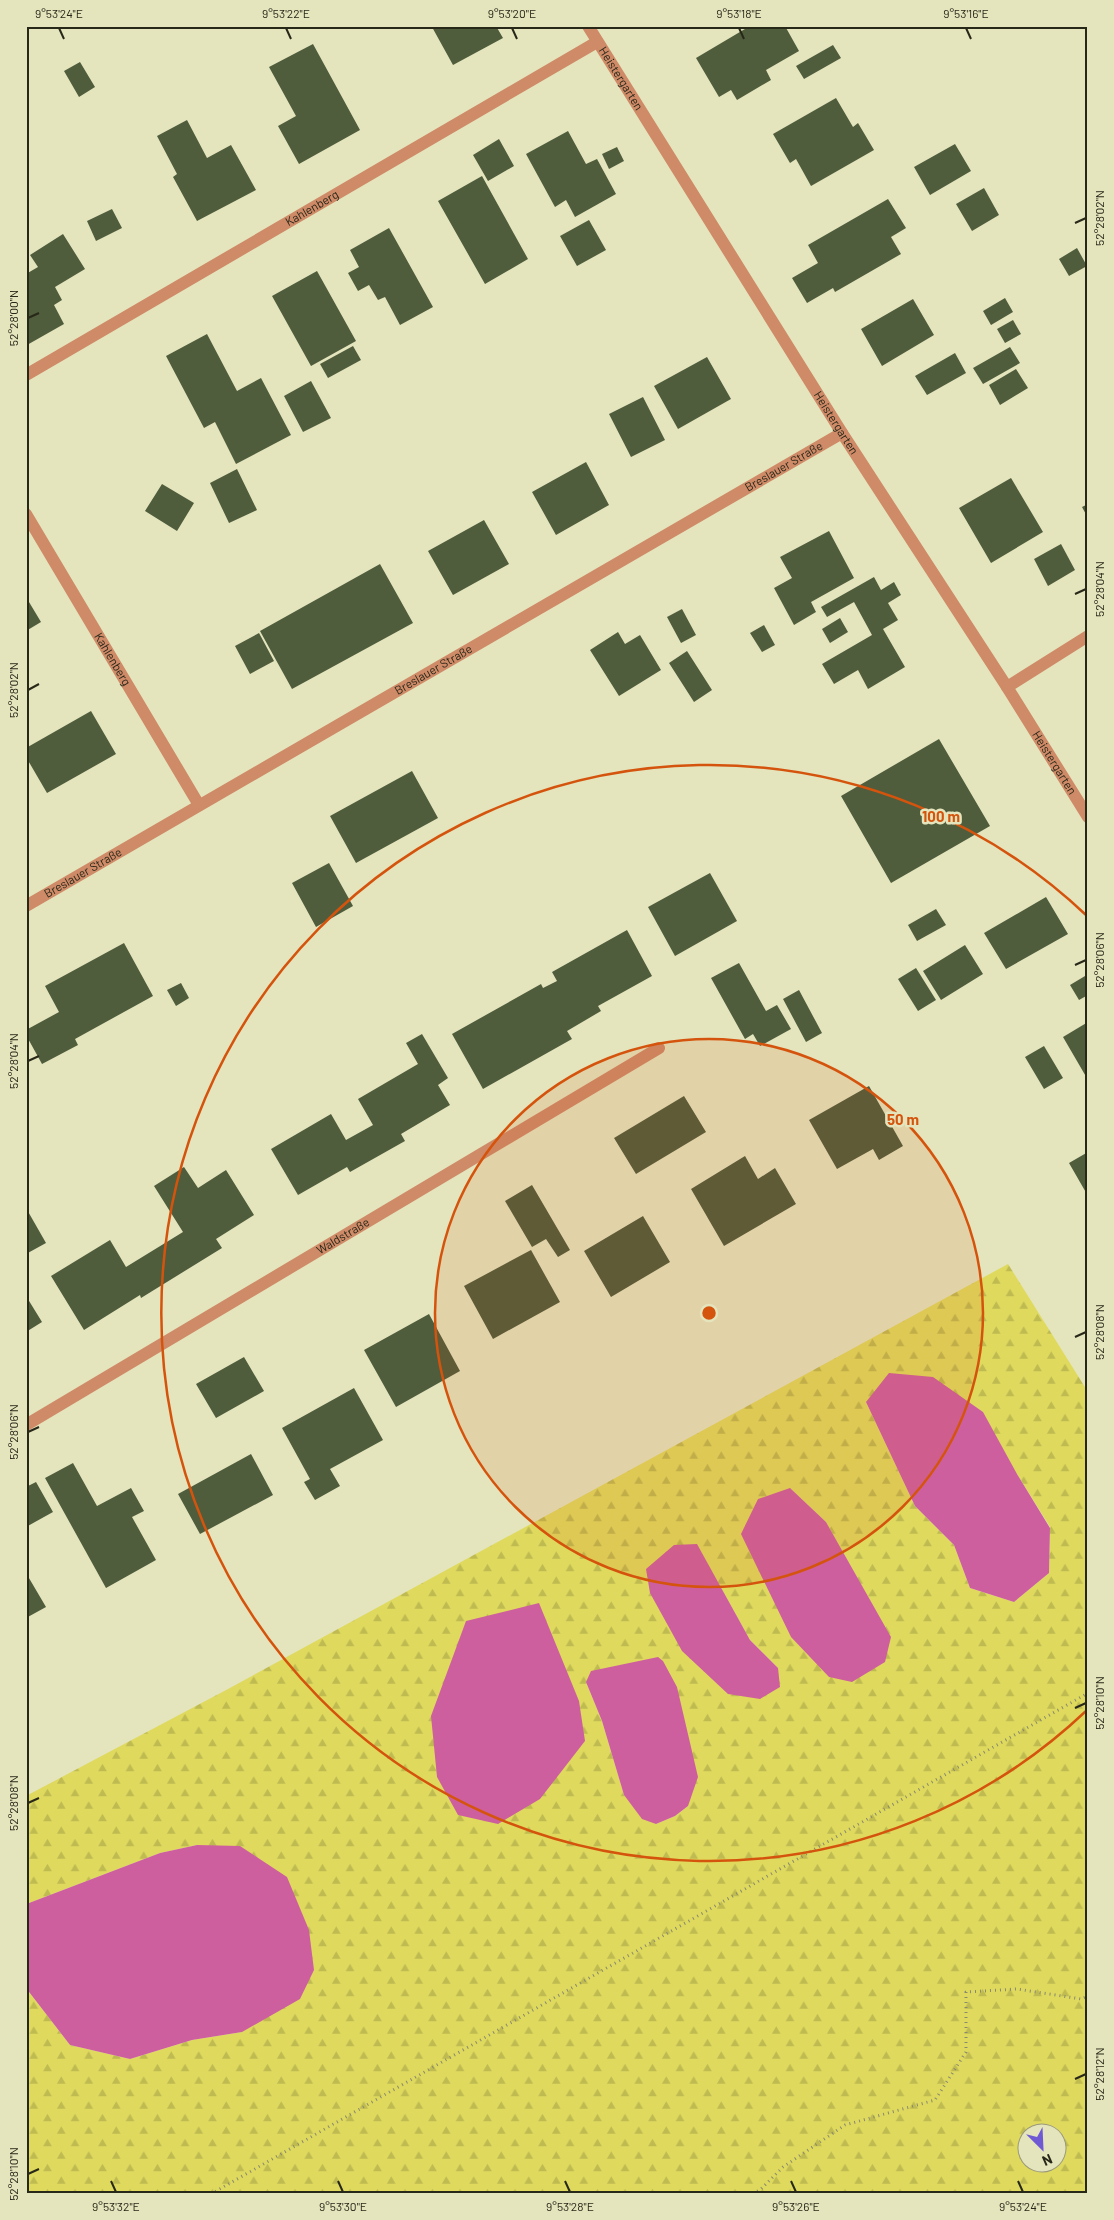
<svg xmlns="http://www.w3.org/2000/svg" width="1114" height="2220" viewBox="0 0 1114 2220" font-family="Barlow,sans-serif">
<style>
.forest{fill:url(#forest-firs);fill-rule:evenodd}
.water{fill:#ce5f9f}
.building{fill:#4f5d3d}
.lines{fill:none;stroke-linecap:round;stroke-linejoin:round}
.path{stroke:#89896e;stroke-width:3;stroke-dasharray:1 4;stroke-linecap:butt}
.street{stroke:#cf8a67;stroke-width:12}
.ticks{fill:none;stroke:#282819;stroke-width:2}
.ring{fill:none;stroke:#d5540d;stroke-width:2.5}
.labels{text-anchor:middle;stroke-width:5;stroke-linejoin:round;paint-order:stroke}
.street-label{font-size:12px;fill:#282819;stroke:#e4e4bd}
.centre{fill:#d5540d;stroke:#e4e4bd;stroke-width:2.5}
.ring-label{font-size:15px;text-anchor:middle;font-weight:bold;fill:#d5540d;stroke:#e4e4bd;stroke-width:5;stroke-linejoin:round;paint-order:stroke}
.neatline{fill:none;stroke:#282819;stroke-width:2}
.ticks-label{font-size:12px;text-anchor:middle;fill:#282819}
</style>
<defs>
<pattern id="forest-firs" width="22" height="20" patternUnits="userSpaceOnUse" patternTransform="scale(1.25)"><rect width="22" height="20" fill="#dfda5e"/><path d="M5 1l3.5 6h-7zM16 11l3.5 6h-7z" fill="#bfbb51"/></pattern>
</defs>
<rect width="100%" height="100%" fill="#e4e4bd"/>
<path class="forest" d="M1008,1264L1088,1392V2194H26V1988L70,2045L130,2059L192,2040L242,2032L197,1845L160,1853L29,1903L26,1907V1796L228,1689ZM866,1402L1017,1474L1050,1527L1049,1573L1014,1602L970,1588L954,1545L915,1506ZM790,1488L826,1522L890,1637ZM697,1545L750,1640L778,1668L646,1569ZM586,1682L688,1806L675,1816L656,1824L624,1795L602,1721ZM1026,2132H1056V2162H1026Z"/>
<path class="water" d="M889,1373L933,1377L983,1412L1017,1474L1050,1528L1049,1573L1014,1602L970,1588L954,1545L915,1506L866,1402Z
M790,1488L826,1522L891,1637L885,1662L852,1682L829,1677L791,1637L741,1534L758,1499Z
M697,1544L750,1640L778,1668L780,1687L760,1699L728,1694L682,1651L650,1593L646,1569L674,1545Z
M539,1603L579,1701L585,1741L540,1799L498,1824L458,1815L437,1777L431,1716L466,1621Z
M658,1657L663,1661L677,1687L698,1777L688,1806L675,1816L656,1824L642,1819L624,1795L602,1721L586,1682L591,1671Z
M197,1845L240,1846L287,1877L309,1930L314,1970L300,1999L242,2032L192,2040L130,2059L70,2045L26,1988V1907L29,1903L160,1853Z"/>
<path class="building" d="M433,26H496L503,38L453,65L432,27Z
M750,26H785L799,51L766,70L771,80L737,100L731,90L719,97L696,58Z
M313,44L360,130L299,164L278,126L296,116L269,67Z
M833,45L841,58L804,79L796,66Z
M80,62L95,87L79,97L64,71Z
M836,98L853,127L858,123L874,150L811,186L796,159L790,163L773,134Z
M187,120L207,158L231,145L256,190L197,221L173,177L177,174L157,136Z
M568,131L586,164L597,159L616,194L575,217L566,200L555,207L526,154Z
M499,139L514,166L488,181L473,155Z
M955,144L971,171L930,195L914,167Z
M617,147L624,161L609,169L602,154Z
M482,176L528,259L485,284L438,201Z
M984,188L999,215L972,231L956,204Z
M888,199L906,228L891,237L901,254L835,292L833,288L807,303L792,278L818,263L808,245Z
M112,209L122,228L96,241L87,221Z
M589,220L606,250L577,266L560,236Z
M389,228L433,307L400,325L385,297L378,300L369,285L358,291L348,273L359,267L350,250Z
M63,234L85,269L55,287L62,300L54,305L64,324L27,345L26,274L38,267L30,255Z
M1077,248L1087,266L1069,276L1059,259Z
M317,271L356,341L311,366L272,296Z
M1005,298L1013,312L991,325L983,311Z
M913,299L934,335L882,366L861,329Z
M1013,320L1021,334L1005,343L997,329Z
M207,334L237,391L261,378L291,435L236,464L215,422L204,428L166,356Z
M353,346L361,360L328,378L320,364Z
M1010,347L1020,363L983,384L973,368Z
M955,353L966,373L927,395L915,376Z
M707,357L731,399L678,429L654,386Z
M1016,369L1028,388L1000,405L989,385Z
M311,381L331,418L303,432L284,396Z
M643,397L665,440L631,457L609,414Z
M586,462L609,505L556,535L532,492Z
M237,469L257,510L229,523L210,483Z
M1011,478L1043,532L991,563L959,508Z
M162,484L194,503L177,531L145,511Z
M1088,504V518L1082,507Z
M484,520L509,564L453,595L428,551Z
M829,531L854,578L811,602L816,612L794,625L774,588L792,578L780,557Z
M1061,544L1075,570L1048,586L1034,559Z
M380,564L413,623L292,689L260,631Z
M874,577L881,590L894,582L901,595L888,603L898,620L883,629L905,667L868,689L858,670L834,684L822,664L872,635L854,602L827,617L821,607Z
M26,597L41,622L26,631Z
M682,609L696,635L681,643L667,617Z
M840,618L848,632L830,643L822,629Z
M764,625L775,645L762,652L750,633Z
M618,632L625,644L640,635L661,670L619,696L590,650Z
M259,633L274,661L250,674L235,646Z
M687,651L712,690L694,702L669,663Z
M91,711L116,754L47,793L26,757V748Z
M939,739L990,826L891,883L841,796Z
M412,771L438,818L356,863L330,816Z
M329,863L353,906L316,927L292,883Z
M710,873L737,921L675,956L648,907Z
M1046,897L1068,934L1006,969L984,933Z
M936,909L946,925L917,941L908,925Z
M627,930L652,976L598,1006L601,1011L567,1031L572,1039L483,1089L452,1034L541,984L543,988L557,981L552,972Z
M124,943L153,996L75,1039L78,1045L42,1064L26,1035V1030L59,1012L45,986Z
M965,945L983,974L941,1000L923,971Z
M739,963L766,1011L777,1005L791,1029L760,1046L753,1034L745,1039L711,978Z
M916,968L936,1000L918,1011L898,979Z
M1085,976L1088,980V995L1079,1000L1070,985Z
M181,983L189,998L176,1006L167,990Z
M799,990L822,1033L806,1042L783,999Z
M1088,1022V1080L1063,1037Z
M422,1034L448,1078L438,1085L450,1105L401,1134L405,1141L350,1172L347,1167L298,1195L271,1149L331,1114L346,1140L373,1125L358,1099L418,1064L406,1043Z
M1044,1046L1063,1078L1044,1089L1025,1057Z
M869,1086L903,1146L879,1160L873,1149L837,1169L809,1120Z
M684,1096L706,1132L636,1174L614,1138Z
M1088,1152V1196L1069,1163Z
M745,1156L758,1179L775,1168L796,1204L724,1246L691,1189Z
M184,1167L198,1188L226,1170L254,1215L216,1239L222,1248L141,1298L140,1295L84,1330L51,1276L110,1240L126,1267L183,1232L154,1186Z
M532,1185L570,1250L558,1257L546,1239L532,1247L505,1201Z
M26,1208L46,1243L26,1254Z
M643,1216L670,1262L611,1297L584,1251Z
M531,1250L560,1302L493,1339L464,1286Z
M26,1296L42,1322L26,1332Z
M429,1314L460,1371L396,1407L364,1350Z
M244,1357L264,1391L216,1418L196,1384Z
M354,1388L383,1440L330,1469L340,1486L315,1500L304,1482L310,1479L282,1428Z
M251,1454L273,1495L200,1534L178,1494Z
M73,1463L97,1506L131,1488L144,1511L132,1517L156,1560L106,1588L45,1478Z
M36,1482L53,1512L26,1527V1487Z
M26,1573L46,1607L26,1618Z"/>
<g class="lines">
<path class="path" d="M211,2194L1088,1693
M753,2194L761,2189L783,2167L845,2125L935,2100L966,2052V1992L1017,1989L1081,1999L1088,1996"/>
<g class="street">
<path id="s1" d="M588,26L842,433L1007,687L1088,817"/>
<path id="s2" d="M26,375L597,42"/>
<path id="s3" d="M26,514L199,805"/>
<path d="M1007,687L1088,636"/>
<path id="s4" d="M26,906L842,433"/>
<path id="s5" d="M26,1425L659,1048"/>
</g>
</g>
<path class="ticks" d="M59,28L64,39M286,28L291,39M512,28L517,39M739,28L744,39M966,28L971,39M1075,223L1086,218M28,318L39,313M1075,594L1086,589M28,690L39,684M1075,965L1086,960M28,1061L39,1056M1075,1337L1086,1332M28,1432L39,1427M1075,1708L1086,1703M28,1803L39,1798M1075,2079L1086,2074M28,2174L39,2169M111,2181L116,2192M338,2181L343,2192M565,2181L570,2192M791,2181L796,2192M1018,2181L1023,2192"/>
<circle cx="709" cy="1313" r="274" fill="#d5540d" fill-opacity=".12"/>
<g class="ring">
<circle cx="709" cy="1313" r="274"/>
<path d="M1086 1711A548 548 0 1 1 1086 915"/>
</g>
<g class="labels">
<g class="street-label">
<text dy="4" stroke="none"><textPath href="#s1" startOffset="62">Heistergarten</textPath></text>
<text dy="4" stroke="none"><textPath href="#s2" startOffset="331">Kahlenberg</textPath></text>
<text dy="4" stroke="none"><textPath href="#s1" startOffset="468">Heistergarten</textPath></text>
<text dy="4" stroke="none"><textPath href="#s4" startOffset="876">Breslauer Straße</textPath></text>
<text dy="4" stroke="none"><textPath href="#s3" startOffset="169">Kahlenberg</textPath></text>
<text dy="4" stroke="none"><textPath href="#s4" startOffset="471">Breslauer Straße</textPath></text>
<text dy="4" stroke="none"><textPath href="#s1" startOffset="872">Heistergarten</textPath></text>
<text dy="4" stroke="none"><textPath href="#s4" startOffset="66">Breslauer Straße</textPath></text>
<text dy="4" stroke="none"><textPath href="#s5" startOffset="369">Waldstraße</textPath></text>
</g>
</g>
<circle cx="709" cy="1313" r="8" class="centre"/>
<g class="ring-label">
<text x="941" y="822">100 m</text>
<text x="903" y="1125">50 m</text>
</g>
<rect width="1114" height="2220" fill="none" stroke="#e4e4bd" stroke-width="55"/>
<g transform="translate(1042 2148) rotate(156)"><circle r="24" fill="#e4e4bd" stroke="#99997b"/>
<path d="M0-4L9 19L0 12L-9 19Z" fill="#6f5ad4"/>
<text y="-8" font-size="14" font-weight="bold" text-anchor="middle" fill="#282819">N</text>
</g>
<rect x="28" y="28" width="1058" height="2164" class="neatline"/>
<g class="ticks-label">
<text x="59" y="18">9°53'24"E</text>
<text x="286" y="18">9°53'22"E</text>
<text x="512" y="18">9°53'20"E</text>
<text x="739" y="18">9°53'18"E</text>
<text x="966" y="18">9°53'16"E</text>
<text transform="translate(1100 218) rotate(-90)" y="4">52°28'02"N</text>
<text transform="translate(14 318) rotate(-90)" y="4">52°28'00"N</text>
<text transform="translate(1100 589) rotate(-90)" y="4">52°28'04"N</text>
<text transform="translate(14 690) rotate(-90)" y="4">52°28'02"N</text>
<text transform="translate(1100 960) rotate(-90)" y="4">52°28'06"N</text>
<text transform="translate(14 1061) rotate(-90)" y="4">52°28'04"N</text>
<text transform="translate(1100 1332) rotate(-90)" y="4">52°28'08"N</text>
<text transform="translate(14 1432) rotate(-90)" y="4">52°28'06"N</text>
<text transform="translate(1100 1703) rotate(-90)" y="4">52°28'10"N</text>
<text transform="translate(14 1803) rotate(-90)" y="4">52°28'08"N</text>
<text transform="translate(1100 2074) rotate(-90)" y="4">52°28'12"N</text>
<text transform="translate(14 2174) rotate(-90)" y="4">52°28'10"N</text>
<text x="116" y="2211">9°53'32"E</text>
<text x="343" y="2211">9°53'30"E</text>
<text x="570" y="2211">9°53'28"E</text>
<text x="796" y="2211">9°53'26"E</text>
<text x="1023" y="2211">9°53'24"E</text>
</g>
</svg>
